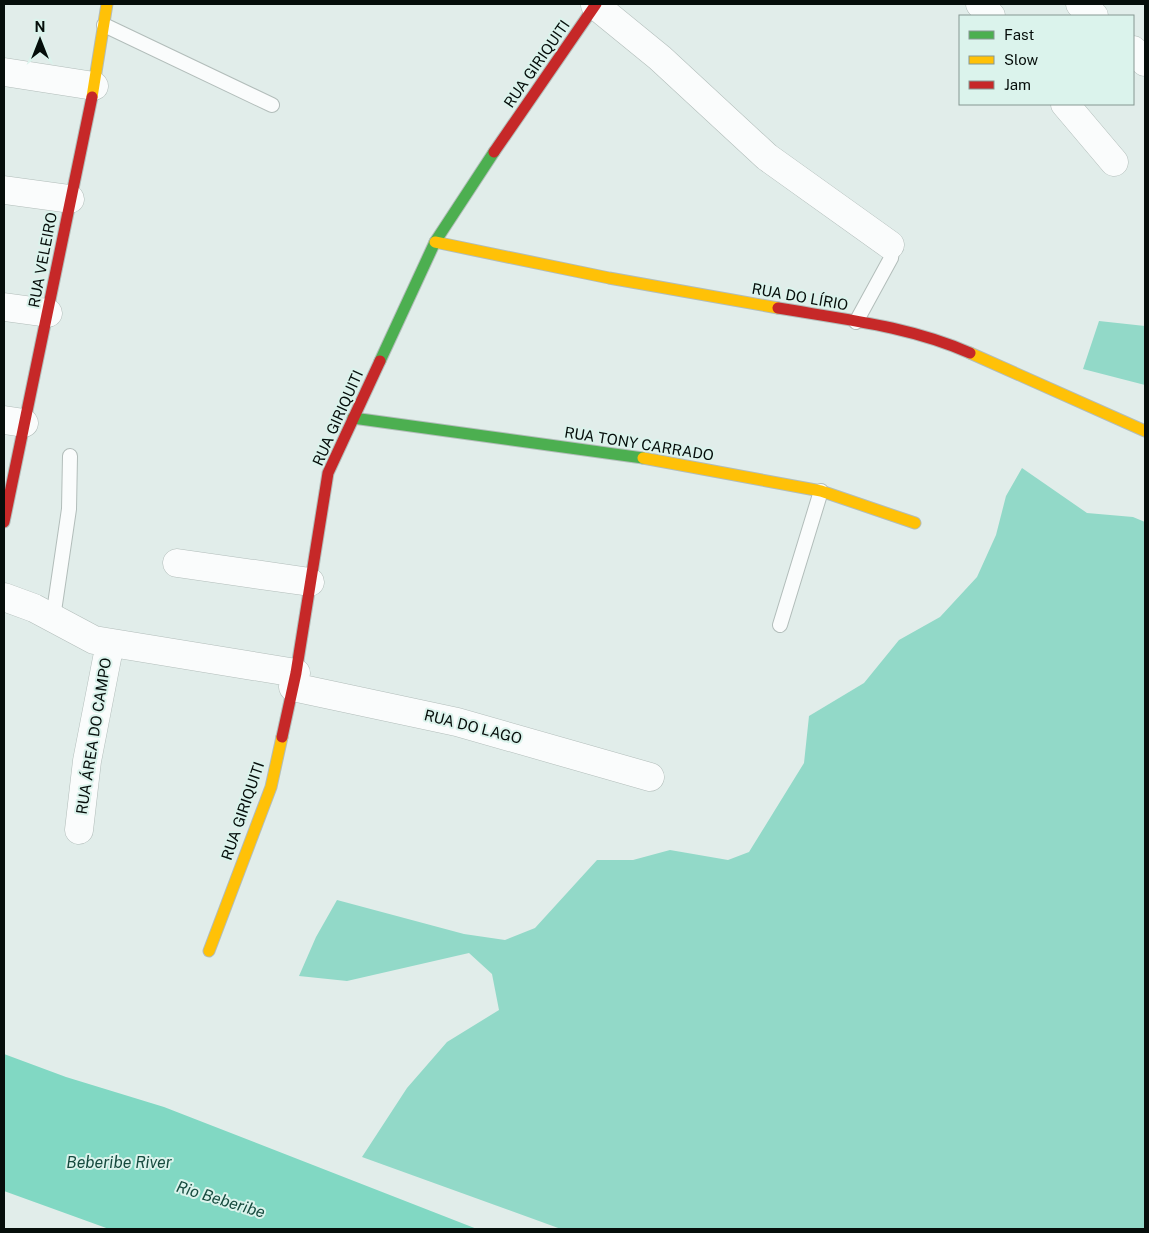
<svg xmlns="http://www.w3.org/2000/svg" width="1149" height="1233" viewBox="0 0 1149 1233" font-family="'Public Sans',sans-serif">
<style>
.forest{fill:#92d9c8}
.water{fill:#81d8c3}
.lines{fill:none;stroke-linecap:round;stroke-linejoin:round}
.lane-casing{stroke:#b2bdba;stroke-width:16}
.street-casing{stroke:#b2bdba;stroke-width:29}
.fast-casing{stroke:#b2bdba;stroke-width:13}
.slow-casing{stroke:#b2bdba;stroke-width:13}
.jam-casing{stroke:#b2bdba;stroke-width:13}
.lane{stroke:#fafcfc;stroke-width:14}
.street{stroke:#fafcfc;stroke-width:28}
.fast{stroke:#4caf50;stroke-width:11}
.slow{stroke:#ffc107;stroke-width:11}
.jam{stroke:#c62828;stroke-width:11}
.labels{text-anchor:middle;stroke-width:4;stroke-linejoin:round;paint-order:stroke}
.street-label{font-size:15px;fill:#060e0b;stroke:#dbf3ec}
.water-label{font-size:16px;font-style:italic;fill:#164a3e;stroke:#dbf3ec}
</style>
<rect width="100%" height="100%" fill="#e1edea"/>
<path class="forest" d="M1099,321L1145,326V385L1083,369Z
M1022,468L1087,513L1133,517L1145,522V1229H561L362,1157L407,1088L447,1042L499,1010L492,974L469,953L347,981L299,976L316,937L337,900L464,934L505,940L535,928L597,860H633L670,850L728,860L749,852L804,763L809,716L864,683L899,640L940,617L977,577L996,535L1006,496Z"/>
<path class="water" d="M4,1054L66,1077L164,1107L477,1229H109L4,1191Z"/>
<g class="lines">
<g class="lane-casing">
<path id="lane" d="M104,25L272,105
M856,322L891,258L892,251L890,245
M53,618L69,509L70,456
M780,625L821,491"/>
</g>
<g class="street-casing">
<path id="street" d="M980,4L991,16
M1080,4L1094,16
M595,5L660,58L767,157L890,245
M1133,50L1145,62
M4,72L94,86
M1065,104L1114,162
M4,190L70,199
M4,307L48,313
M4,420L24,423
M177,563L310,582
M4,597L34,608L94,640L296,673
M293,687L457,722L650,777
M79,830L87,761L110,643"/>
</g>
<g class="fast-casing">
<path id="fast" d="M380,361L435,242L494,152
M353,418L643,458"/>
</g>
<g class="slow-casing">
<path id="slow" d="M92,97L107,4
M435,242L609,278L778,308
M970,353L1145,431
M643,458L821,491L915,523
M209,951L271,787L282,737"/>
</g>
<g class="jam-casing">
<path id="jam" d="M494,152L596,4
M778,308C842,319 909,326 970,353
M4,522L92,97
M282,737L296,673L328,473L380,361"/>
</g>
<use href="#lane" class="lane"/>
<use href="#street" class="street"/>
<use href="#fast" class="fast"/>
<use href="#slow" class="slow"/>
<use href="#jam" class="jam"/>
</g>
<g class="labels">
<g class="street-label">
<text transform="translate(537 64) rotate(-55)" y="5">RUA GIRIQUITI</text>
<text transform="translate(43 260) rotate(-79)" y="5">RUA VELEIRO</text>
<text transform="translate(800 297) rotate(10)" y="5">RUA DO LÍRIO</text>
<text transform="translate(338 418) rotate(-66)" y="5">RUA GIRIQUITI</text>
<text transform="translate(639 444) rotate(9)" y="5">RUA TONY CARRADO</text>
<text transform="translate(473 727) rotate(14)" y="5">RUA DO LAGO</text>
<text transform="translate(94 736) rotate(-81)" y="5">RUA ÁREA DO CAMPO</text>
<text transform="translate(243 811) rotate(-71)" y="5">RUA GIRIQUITI</text>
</g>
<g class="water-label">
<text x="119" y="1168">Beberibe River</text>
<text transform="translate(221 1199) rotate(17)" y="6">Rio Beberibe</text>
</g>
</g>
<rect width="1149" height="1233" fill="none" stroke="#060e0b" stroke-width="10"/>
<rect x="959" y="15" width="175" height="90" fill="#dbf3ec" stroke="#869792"/>
<rect x="969" y="31" width="25" height="8" fill="#4caf50" stroke="#869792"/>
<text x="1004" y="40" font-size="15" fill="#060e0b">Fast</text>
<rect x="969" y="56" width="25" height="8" fill="#ffc107" stroke="#869792"/>
<text x="1004" y="65" font-size="15" fill="#060e0b">Slow</text>
<rect x="969" y="81" width="25" height="8" fill="#c62828" stroke="#869792"/>
<text x="1004" y="90" font-size="15" fill="#060e0b">Jam</text>
<g transform="translate(40 40)" stroke="#dbf3ec" stroke-width="4" paint-order="stroke">
<path d="M0-4L9 19L0 12L-9 19Z" fill="#060e0b"/>
<text y="-8" font-size="14" font-weight="bold" text-anchor="middle" fill="#060e0b">N</text>
</g>
</svg>
